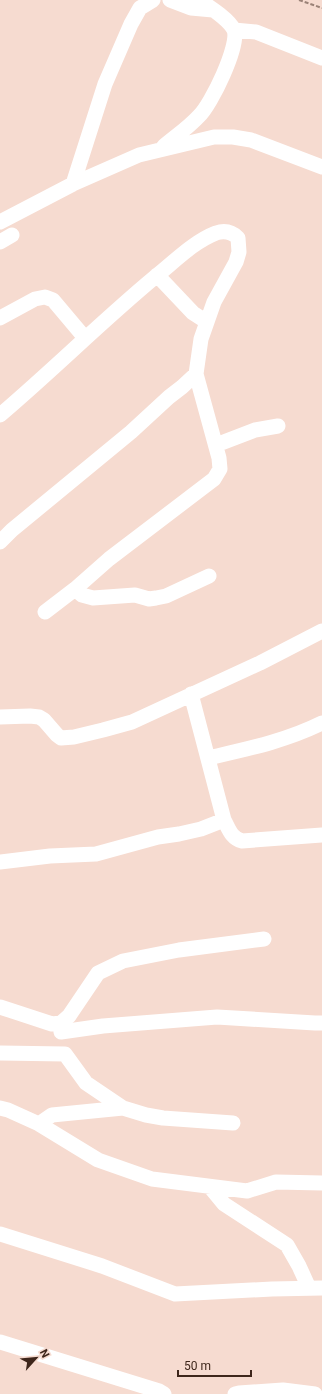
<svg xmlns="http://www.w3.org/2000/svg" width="322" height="1394" viewBox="0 0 322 1394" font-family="Roboto,sans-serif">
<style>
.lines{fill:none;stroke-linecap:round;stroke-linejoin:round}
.path{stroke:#9b8277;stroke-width:2;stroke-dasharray:4 2;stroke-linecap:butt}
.minor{stroke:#fff;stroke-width:15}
</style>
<rect width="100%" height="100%" fill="#f6dbd0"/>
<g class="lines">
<path class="path" d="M299,0L322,8"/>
<path class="minor" d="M170,0L191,8L213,10
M234,30L256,32L322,58
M164,146C176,136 189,127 199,116C211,105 240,45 234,30C229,19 208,6 199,0
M73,184L105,84L131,24L140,8L153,0
M0,222L73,184L139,155L214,137H233L251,140L322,167
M0,242L12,235
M157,275L193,313L207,322
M0,318L35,299L45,297L53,300L85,338
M0,415C53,370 102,321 155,277C174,262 193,242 216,233C225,230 232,232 238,238L239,252L236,262L214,302L201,339L196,374L219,458L220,469L214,479L109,559L75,589L45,612
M216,445L255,430L278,426
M0,542L12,530L131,432L169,397L182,387L196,374
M75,589L82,595L93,598L135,595L149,599L156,598L166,596L209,576
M191,694L224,820C229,829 231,838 242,841L322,835
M0,717L30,716L39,717L44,720L57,735L61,738L74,737L103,730L132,722L260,663L322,631
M208,758C247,749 286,741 322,723
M0,862L50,856L96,854L158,837L179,834L201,829L224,820
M0,1007L52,1024L61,1023L69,1016L98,973L123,961L179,950L264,939
M61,1032L103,1026L217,1017L315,1023H322
M0,1053L65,1054L86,1083L123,1108L146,1115L163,1118L233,1123
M0,1108L8,1110L39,1124L98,1160L152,1179L247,1191L276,1182L322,1183
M39,1124L52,1115L123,1108
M210,1187L224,1204L287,1245L299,1266L309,1288
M0,1234L102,1266L175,1294L272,1289L322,1288
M0,1342L159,1391L164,1394
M235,1394L239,1393L283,1390L315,1394"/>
</g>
<g transform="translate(36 1358) rotate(63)" stroke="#f6dbd0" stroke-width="3" paint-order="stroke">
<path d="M0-3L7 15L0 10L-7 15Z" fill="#3e261b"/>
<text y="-6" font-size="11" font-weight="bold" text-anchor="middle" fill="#3e261b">N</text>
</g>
<path d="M178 1370v6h73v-6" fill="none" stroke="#3e261b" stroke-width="2"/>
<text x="184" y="1370" font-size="12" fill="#3e261b" stroke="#f6dbd0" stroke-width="3" paint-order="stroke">50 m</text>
</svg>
